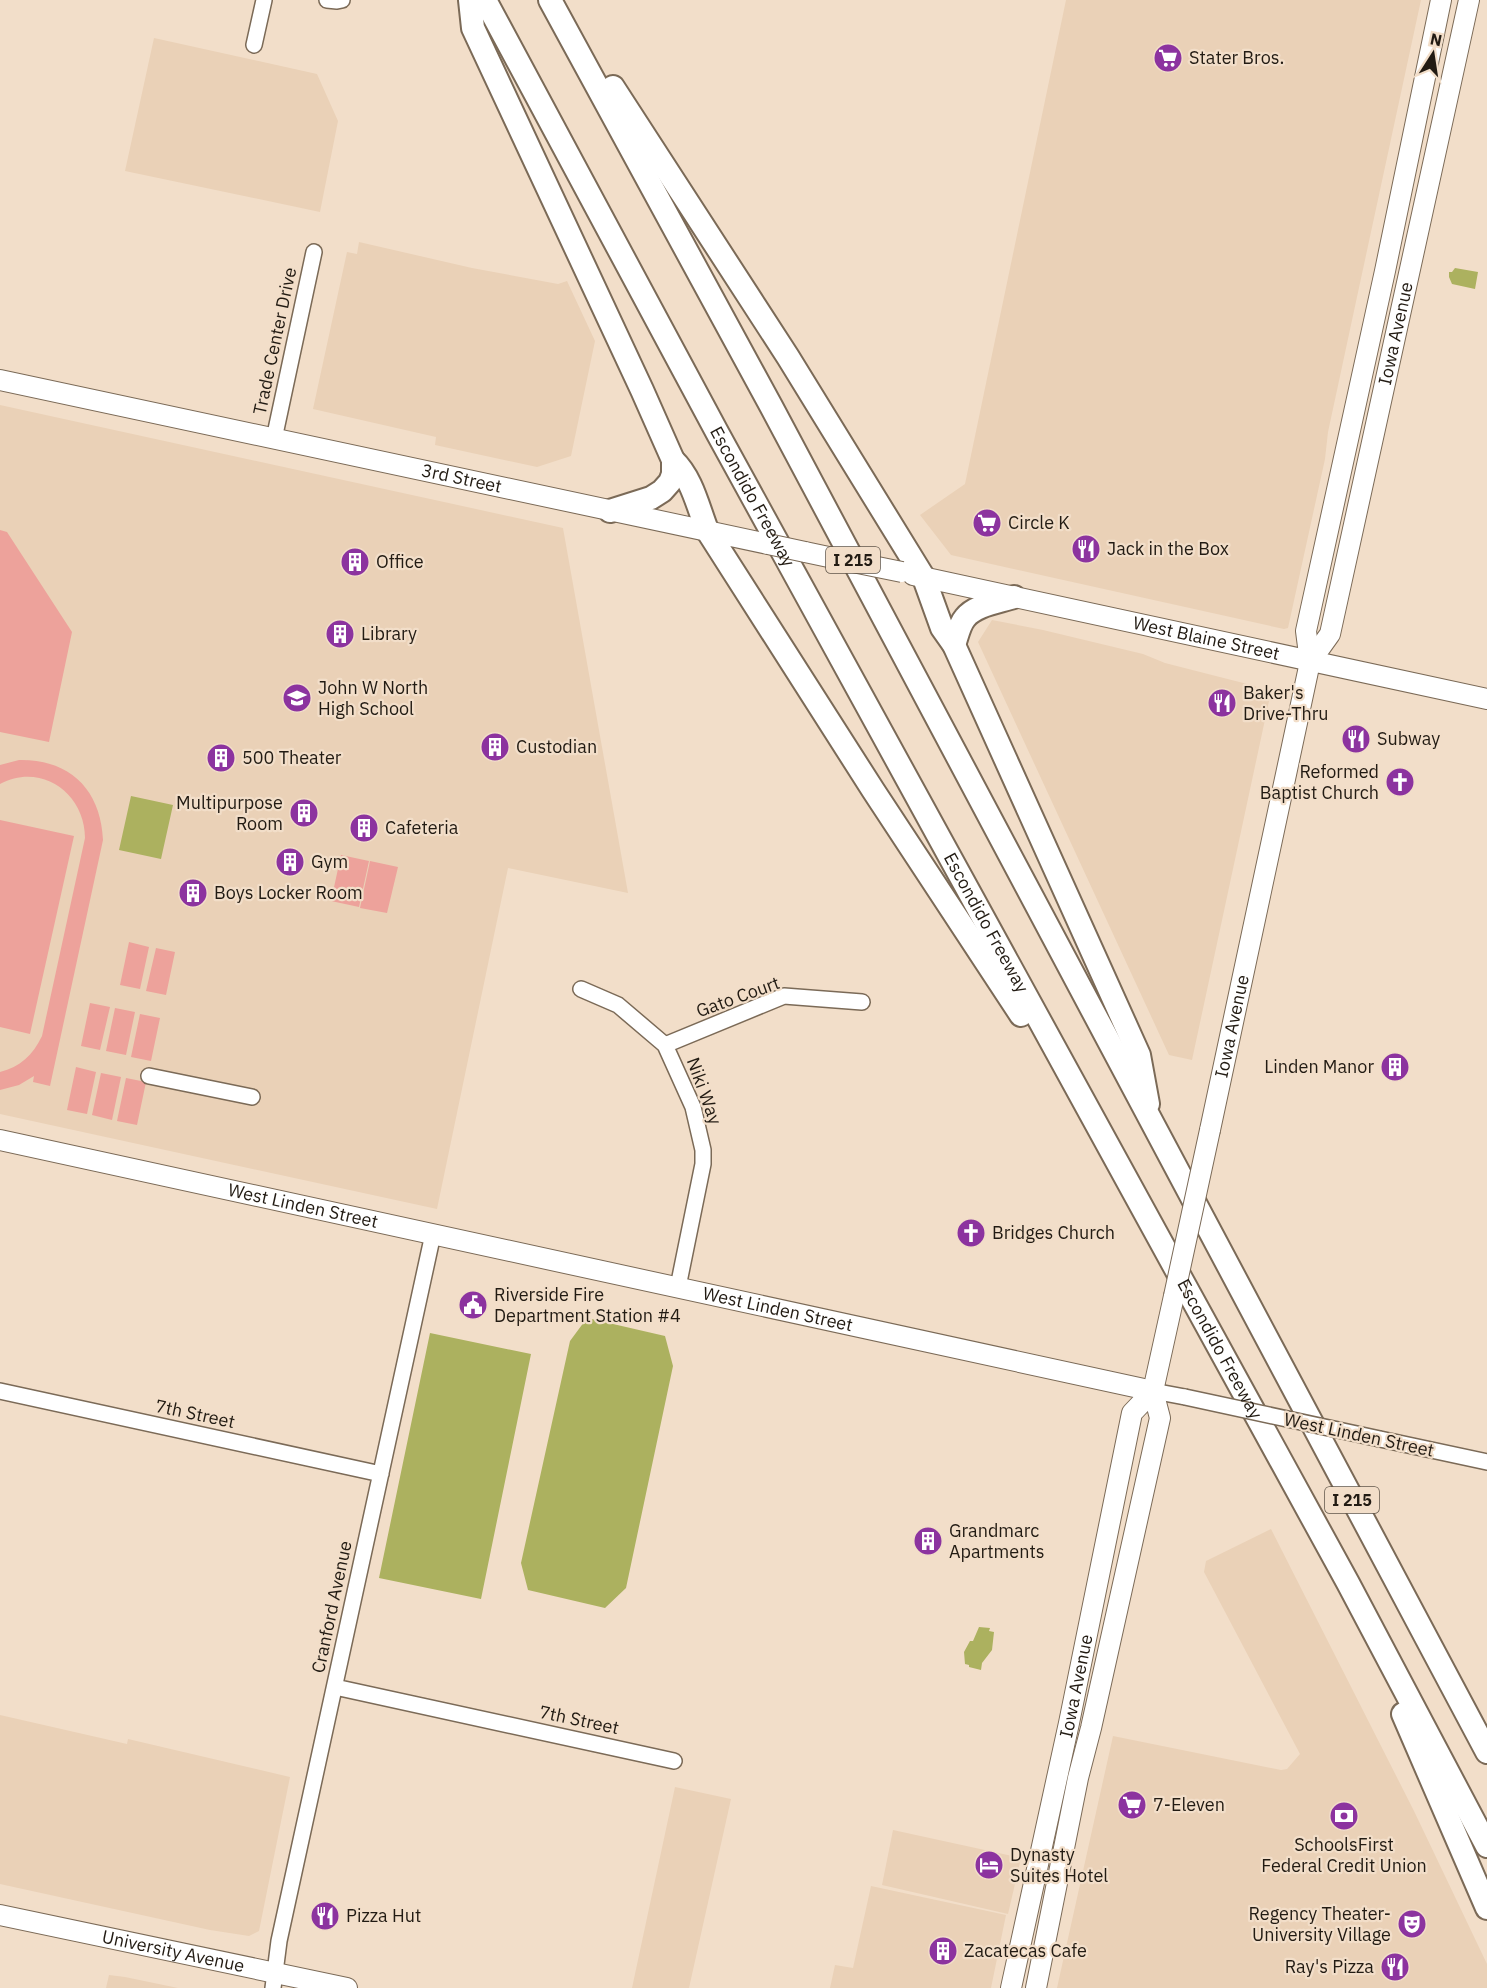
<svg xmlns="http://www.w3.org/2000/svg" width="1487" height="1988" viewBox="0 0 1487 1988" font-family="'IBM Plex Sans',sans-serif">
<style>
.built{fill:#ead1b7}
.pitch{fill:#eda29b}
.water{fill:#acb15f}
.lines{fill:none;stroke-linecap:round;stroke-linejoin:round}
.minor-casing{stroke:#7b6a57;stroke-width:18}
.major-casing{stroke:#7b6a57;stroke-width:22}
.highway-casing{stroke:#7b6a57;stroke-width:26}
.minor{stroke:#fff;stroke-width:15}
.major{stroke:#fff;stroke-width:20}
.highway{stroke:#fff;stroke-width:22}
.minor-bridge-casing{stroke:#7b6a57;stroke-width:18;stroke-linecap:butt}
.major-bridge-casing{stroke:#7b6a57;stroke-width:22;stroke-linecap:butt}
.minor-bridge{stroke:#fff;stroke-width:15}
.major-bridge{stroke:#fff;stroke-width:20}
.labels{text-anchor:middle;stroke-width:4.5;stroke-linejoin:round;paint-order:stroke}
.shield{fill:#f2dec9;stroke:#60564a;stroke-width:1.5}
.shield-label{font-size:16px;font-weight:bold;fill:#221b13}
.poi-label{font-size:18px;fill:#221b13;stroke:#f2dec9;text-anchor:start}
.street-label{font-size:18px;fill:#221b13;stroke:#f2dec9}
</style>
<rect width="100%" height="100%" fill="#f2dec9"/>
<path class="built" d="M1066,0H1421L1360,283L1328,432L1325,459L1288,628L1284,629L951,555L920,515L965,484Z
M154,38L317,74L338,121L320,212L125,171Z
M359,242L472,268L558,284L567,281L595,341L571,456L537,467L435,445L436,437L313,409L347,252L357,254Z
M0,405L563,528L628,893L508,868L437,1209L0,1114Z
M992,620L1043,630L1143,654L1165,663L1255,686L1269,701L1192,1060L1169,1055L978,642Z
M1271,1529L1414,1811L1487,1964V1988H1057L1113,1736L1281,1770L1287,1769L1300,1754L1204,1572L1206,1561Z
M0,1715L127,1744L128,1739L290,1777L259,1931L249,1936L210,1930L0,1884Z
M675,1787L731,1799L689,1988H632Z
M893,1830L1021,1858L1008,1914L882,1885Z
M871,1886L1006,1915L991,1988H830L835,1965L853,1968Z
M109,1975L125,1977L178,1988H106Z"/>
<path class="pitch" d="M0,530L7,532L72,632L49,742L0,732Z
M19,760C70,759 101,790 103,840L50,1086L33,1082L34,1076L19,1085L0,1090V1072C20,1067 33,1055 42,1036L85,838C85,794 42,762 0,784V765Z
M0,820L74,836L30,1034L0,1027Z
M341,855L369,861L359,907L331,901Z
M370,861L398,867L387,913L360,908Z
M129,942L149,947L140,989L120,985Z
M156,948L175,952L166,995L146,991Z
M90,1003L110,1007L100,1050L81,1046Z
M115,1008L135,1012L126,1055L106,1051Z
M140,1014L160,1018L151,1061L131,1057Z
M76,1067L96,1072L87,1114L67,1110Z
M101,1073L121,1077L112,1120L92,1115Z
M126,1078L146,1082L137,1125L117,1121Z"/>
<path class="water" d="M1455,268L1478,272L1475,289L1452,284L1449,277V272H1452Z
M131,796L173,805L161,859L119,850Z
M587,1318L665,1336L673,1366L626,1588L605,1608L528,1590L521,1563L570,1341Z
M430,1333L531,1354L481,1599L379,1578Z
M979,1627L990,1628L989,1631L994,1632L992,1650L982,1663L981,1670L969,1667V1665L965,1664L964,1652L970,1641H973Z"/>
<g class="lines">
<g class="minor-casing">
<path id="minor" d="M327,0L337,1L342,0
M254,45L264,0
M274,439L314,252
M581,989L618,1005L665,1045L693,1107L703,1150V1164L678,1287
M665,1045L784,996L862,1002
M149,1076L252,1097
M0,1391L381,1474
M1153,1391L1185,1397
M1380,1439L1487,1462
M335,1687L674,1761
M273,1988L279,1941L433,1234"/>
</g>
<g class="major-casing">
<g id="major">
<path id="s1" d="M0,380L768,544"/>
<path d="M805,552L838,559"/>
<path id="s2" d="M913,575L1487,699"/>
<path id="s3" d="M1310,662L1330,634L1469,0"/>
<path id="s4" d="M1210,1130L1310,662L1306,631L1385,271L1441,0"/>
<path id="s5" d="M0,1140L1153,1391"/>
<path id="s6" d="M0,1915L347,1988"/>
<path id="s7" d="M1011,1988L1069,1723L1132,1413L1153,1391"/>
<path d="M1036,1988L1078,1778L1091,1728L1160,1418L1153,1391L1174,1296"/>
</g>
</g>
<g class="highway-casing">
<g id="highway">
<path d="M470,0L473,28L642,390L673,460V474L670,482L662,491L651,498L610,511"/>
<path id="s8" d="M485,0L718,434L1348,1583L1487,1846"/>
<path d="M550,0L771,406L1487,1752"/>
<path d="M613,87L788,357L924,578L942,628L954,645L1139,1055L1148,1104"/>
<path d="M673,460C692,478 698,507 707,530L873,790L1021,1015"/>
<path d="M954,645C957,637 959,625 965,618C975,605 999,602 1014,597"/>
<path d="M1403,1714L1487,1908"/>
</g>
</g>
<use href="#minor" class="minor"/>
<use href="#major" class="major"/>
<use href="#highway" class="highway"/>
<g class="minor-bridge-casing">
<path id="minor-bridge" d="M1185,1397L1380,1439"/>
</g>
<g class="major-bridge-casing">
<path id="major-bridge" d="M768,544L805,552
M838,559L902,572
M1174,1296L1210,1130"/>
</g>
<use href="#minor-bridge" class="minor-bridge"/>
<use href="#major-bridge" class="major-bridge"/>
</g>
<defs>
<g id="supermarket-disc" transform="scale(1.5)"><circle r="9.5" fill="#8c339f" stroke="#f2dec9"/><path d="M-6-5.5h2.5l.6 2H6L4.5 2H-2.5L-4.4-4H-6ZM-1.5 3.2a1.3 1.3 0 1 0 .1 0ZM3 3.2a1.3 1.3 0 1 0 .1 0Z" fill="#fff"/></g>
<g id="restaurant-disc" transform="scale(1.5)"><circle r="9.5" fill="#8c339f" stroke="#f2dec9"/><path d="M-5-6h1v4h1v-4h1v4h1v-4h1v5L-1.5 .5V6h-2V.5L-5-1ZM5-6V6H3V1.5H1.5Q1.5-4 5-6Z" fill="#fff"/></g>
<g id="building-disc" transform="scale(1.5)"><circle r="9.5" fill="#8c339f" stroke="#f2dec9"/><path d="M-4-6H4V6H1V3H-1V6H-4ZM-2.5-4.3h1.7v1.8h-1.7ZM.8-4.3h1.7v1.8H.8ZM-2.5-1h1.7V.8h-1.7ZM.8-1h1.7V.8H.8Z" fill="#fff"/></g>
<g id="school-disc" transform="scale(1.5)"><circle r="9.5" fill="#8c339f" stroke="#f2dec9"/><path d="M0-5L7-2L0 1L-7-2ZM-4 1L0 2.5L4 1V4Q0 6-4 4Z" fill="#fff"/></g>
<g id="church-disc" transform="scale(1.5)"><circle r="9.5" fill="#8c339f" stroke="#f2dec9"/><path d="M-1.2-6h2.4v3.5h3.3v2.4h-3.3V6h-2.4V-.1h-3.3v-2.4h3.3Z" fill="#fff"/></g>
<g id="civic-disc" transform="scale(1.5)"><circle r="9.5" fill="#8c339f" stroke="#f2dec9"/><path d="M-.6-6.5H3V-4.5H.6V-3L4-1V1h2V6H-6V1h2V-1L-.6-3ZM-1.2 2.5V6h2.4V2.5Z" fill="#fff"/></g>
<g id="bank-disc" transform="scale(1.5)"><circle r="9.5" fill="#8c339f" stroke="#f2dec9"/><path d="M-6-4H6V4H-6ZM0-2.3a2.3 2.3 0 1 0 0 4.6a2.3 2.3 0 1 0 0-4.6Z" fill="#fff"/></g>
<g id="hotel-disc" transform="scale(1.5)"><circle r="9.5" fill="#8c339f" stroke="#f2dec9"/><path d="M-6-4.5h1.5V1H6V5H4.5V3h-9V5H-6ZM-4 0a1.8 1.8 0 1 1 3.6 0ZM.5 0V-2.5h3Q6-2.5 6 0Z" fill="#fff"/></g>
<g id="theatre-disc" transform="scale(1.5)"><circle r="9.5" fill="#8c339f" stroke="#f2dec9"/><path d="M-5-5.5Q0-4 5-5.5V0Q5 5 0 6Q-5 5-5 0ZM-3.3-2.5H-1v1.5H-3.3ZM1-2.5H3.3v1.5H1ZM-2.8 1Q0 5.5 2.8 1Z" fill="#fff"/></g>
</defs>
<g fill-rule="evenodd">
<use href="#supermarket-disc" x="1168" y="58"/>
<use href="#supermarket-disc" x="987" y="523"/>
<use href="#restaurant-disc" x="1086" y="549"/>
<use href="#building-disc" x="355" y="562"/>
<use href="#building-disc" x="340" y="634"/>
<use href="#school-disc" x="297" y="698"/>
<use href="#restaurant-disc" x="1222" y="703"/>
<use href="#restaurant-disc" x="1356" y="739"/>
<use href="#building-disc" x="495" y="747"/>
<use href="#building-disc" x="221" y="758"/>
<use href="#church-disc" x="1400" y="782"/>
<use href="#building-disc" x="304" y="813"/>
<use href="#building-disc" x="364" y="828"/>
<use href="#building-disc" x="290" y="862"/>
<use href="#building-disc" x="193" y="893"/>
<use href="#building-disc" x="1395" y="1067"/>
<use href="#church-disc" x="971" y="1233"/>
<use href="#civic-disc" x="473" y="1305"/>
<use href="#building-disc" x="928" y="1541"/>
<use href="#supermarket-disc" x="1132" y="1805"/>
<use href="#bank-disc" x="1344" y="1816"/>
<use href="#hotel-disc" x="989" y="1865"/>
<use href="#restaurant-disc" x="325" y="1916"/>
<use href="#theatre-disc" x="1412" y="1924"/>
<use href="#building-disc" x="943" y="1951"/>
<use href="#restaurant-disc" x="1395" y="1967"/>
</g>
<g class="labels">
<g class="shield">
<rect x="826" y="547" width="54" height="26" rx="4.5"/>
<rect x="1325" y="1487" width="54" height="26" rx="4.5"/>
</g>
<g class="shield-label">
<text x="853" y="566">I 215</text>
<text x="1352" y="1506">I 215</text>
</g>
<g class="poi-label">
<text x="1189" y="64">Stater Bros.</text>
<text x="1008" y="529">Circle K</text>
<text x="1107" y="555">Jack in the Box</text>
<text x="376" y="568">Office</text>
<text x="361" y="640">Library</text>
<text x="318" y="694">John W North<tspan x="318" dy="21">High School</tspan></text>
<text x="1243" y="699">Baker's<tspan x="1243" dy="21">Drive-Thru</tspan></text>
<text x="1377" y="745">Subway</text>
<text x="516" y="753">Custodian</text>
<text x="242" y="764">500 Theater</text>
<text x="1379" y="778" text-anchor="end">Reformed<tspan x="1379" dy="21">Baptist Church</tspan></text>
<text x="283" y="809" text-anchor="end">Multipurpose<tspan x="283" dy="21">Room</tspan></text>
<text x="385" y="834">Cafeteria</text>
<text x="311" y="868">Gym</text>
<text x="214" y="899">Boys Locker Room</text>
<text x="1374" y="1073" text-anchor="end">Linden Manor</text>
<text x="992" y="1239">Bridges Church</text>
<text x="494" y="1301">Riverside Fire<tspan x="494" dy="21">Department Station #4</tspan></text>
<text x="949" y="1537">Grandmarc<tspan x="949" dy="21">Apartments</tspan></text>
<text x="1153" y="1811">7-Eleven</text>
<text x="1344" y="1851" text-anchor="middle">SchoolsFirst<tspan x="1344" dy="21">Federal Credit Union</tspan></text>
<text x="1010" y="1861">Dynasty<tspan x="1010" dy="21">Suites Hotel</tspan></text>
<text x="1391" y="1920" text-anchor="end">Regency Theater-<tspan x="1391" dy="21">University Village</tspan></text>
<text x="346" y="1922">Pizza Hut</text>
<text x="964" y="1957">Zacatecas Cafe</text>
<text x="1374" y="1973" text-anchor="end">Ray's Pizza</text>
</g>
<g class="street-label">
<text dy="6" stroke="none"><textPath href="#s3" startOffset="342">Iowa Avenue</textPath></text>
<text transform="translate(275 341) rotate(-78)" y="6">Trade Center Drive</text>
<text dy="6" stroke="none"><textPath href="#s1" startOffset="472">3rd Street</textPath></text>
<text dy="6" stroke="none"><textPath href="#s8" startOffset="564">Escondido Freeway</textPath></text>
<text dy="6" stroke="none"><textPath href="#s2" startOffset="300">West Blaine Street</textPath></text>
<text dy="6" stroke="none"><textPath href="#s8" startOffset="1050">Escondido Freeway</textPath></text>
<text transform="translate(738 997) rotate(-20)" y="6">Gato Court</text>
<text dy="6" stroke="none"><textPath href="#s4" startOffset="106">Iowa Avenue</textPath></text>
<text transform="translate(704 1091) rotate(70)" y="6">Niki Way</text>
<text dy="6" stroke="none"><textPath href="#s5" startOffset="310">West Linden Street</textPath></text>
<text dy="6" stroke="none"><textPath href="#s5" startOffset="796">West Linden Street</textPath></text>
<text dy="6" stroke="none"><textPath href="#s8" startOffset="1536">Escondido Freeway</textPath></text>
<text transform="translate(195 1414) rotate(12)" y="6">7th Street</text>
<text transform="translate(1359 1435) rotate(12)" y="6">West Linden Street</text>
<text transform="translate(332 1607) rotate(-78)" y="6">Cranford Avenue</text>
<text dy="6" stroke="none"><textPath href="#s7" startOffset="309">Iowa Avenue</textPath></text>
<text transform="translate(579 1720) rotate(12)" y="6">7th Street</text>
<text dy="6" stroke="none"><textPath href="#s6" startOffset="177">University Avenue</textPath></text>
</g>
</g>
<g transform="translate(1433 54) rotate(12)" stroke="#f2dec9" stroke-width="4.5" paint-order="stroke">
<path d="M0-4.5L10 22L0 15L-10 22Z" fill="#221b13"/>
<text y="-9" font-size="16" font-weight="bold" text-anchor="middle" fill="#221b13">N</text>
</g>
</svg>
